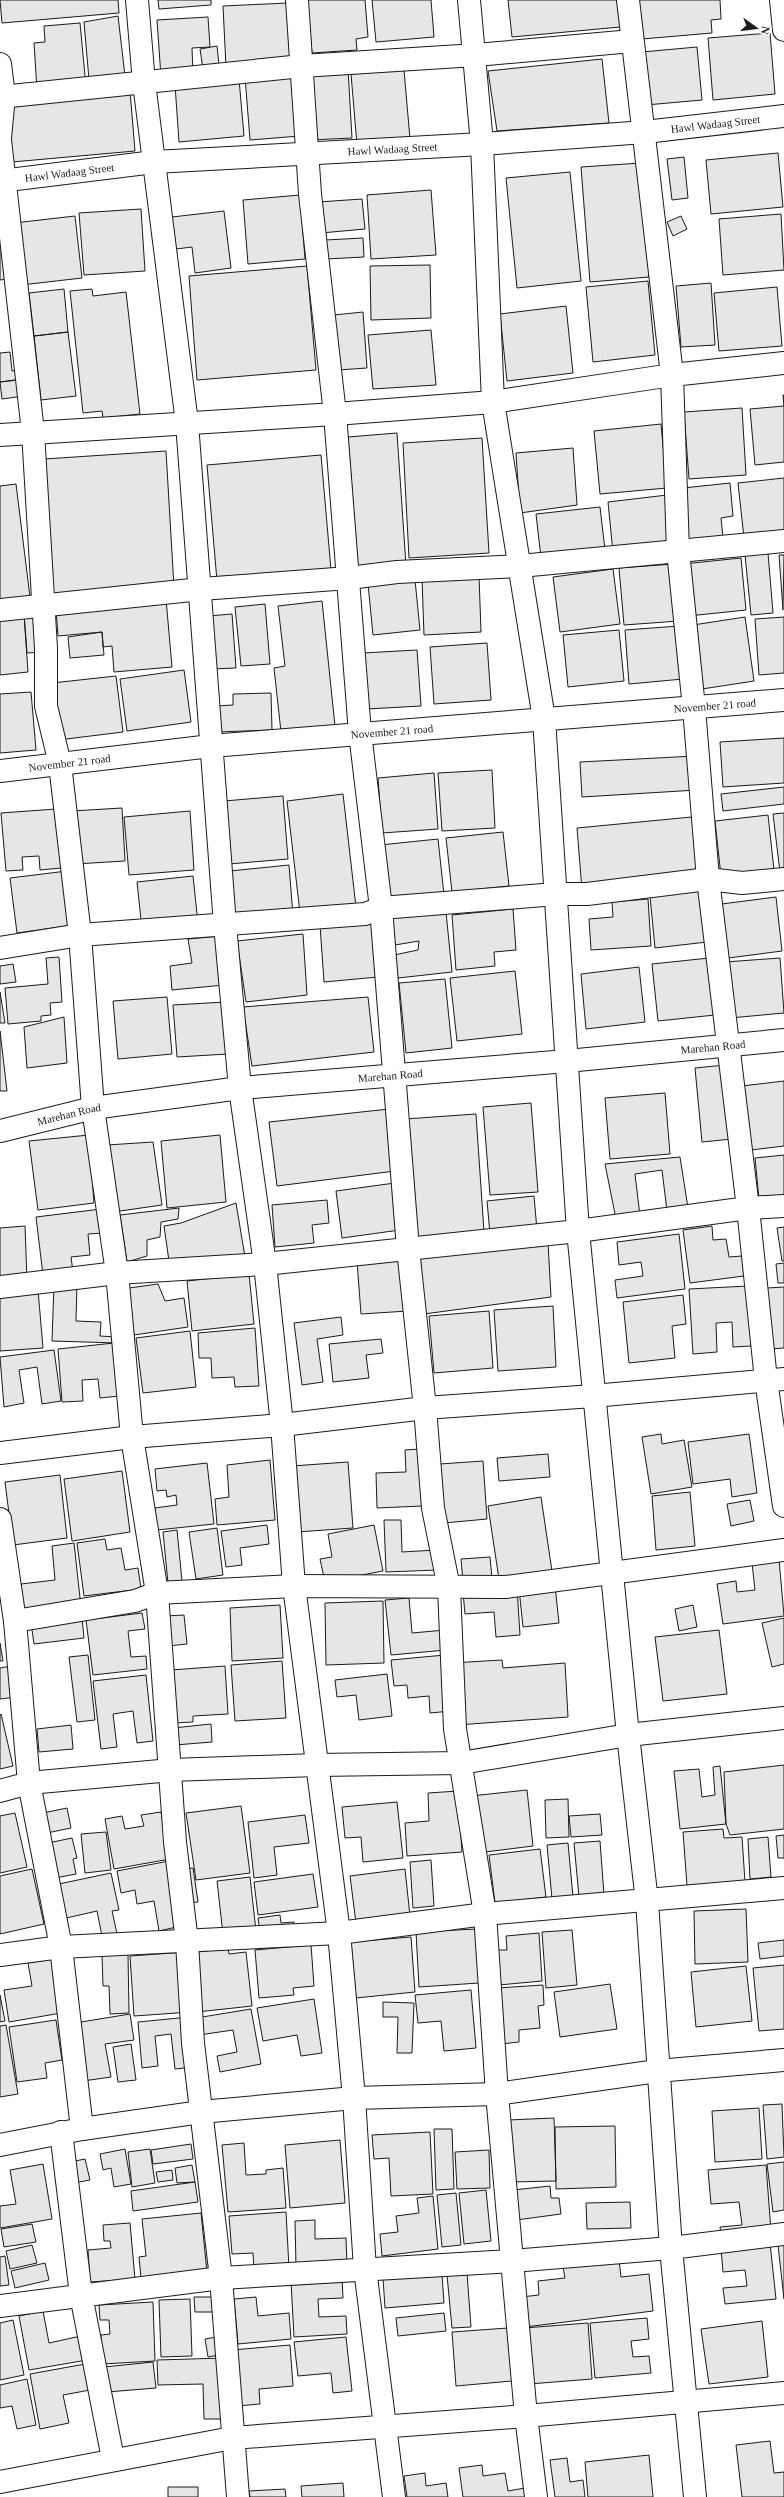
<svg xmlns="http://www.w3.org/2000/svg" width="784" height="2497" viewBox="0 0 784 2497" font-family="Georgia,serif">
<style>
.building{fill:#e6e6e6;stroke:#1a1a1a}
.lines{fill:none;stroke-linecap:round;stroke-linejoin:round}
.minor-casing{stroke:#1a1a1a;stroke-width:24}
.minor{stroke:#fff;stroke-width:22}
.labels{text-anchor:middle;stroke-width:3;stroke-linejoin:round;paint-order:stroke}
.street-label{font-size:11px;fill:#1a1a1a;stroke:#fff}
</style>
<rect width="100%" height="100%" fill="#fff"/>
<path class="building" d="M0,0H118L119,13L2,23Z
M158,0H211V5L159,9Z
M307,0H365L368,37L356,39L357,50L312,53Z
M372,0H431L434,37L376,42Z
M508,0H617L620,27L512,37Z
M639,0H720L721,19L711,20L712,33L642,39Z
M288,3L290,64L226,67L223,6Z
M118,16L125,76L89,80L84,22Z
M208,17L210,47L192,48L193,74L161,77L157,20Z
M80,23L86,86L37,90L34,43L45,42L44,26Z
M770,33L775,94L713,100L708,38Z
M217,46L220,74L204,76L200,49Z
M697,47L702,100L646,105L642,52Z
M602,59L609,123L497,131L488,71Z
M348,69L352,138L310,140L306,71Z
M404,70L410,139L357,145L351,74Z
M295,73L300,136L250,140L245,77Z
M239,79L244,136L179,142L175,85Z
M130,91L135,151L12,162L7,102Z
M778,153L783,207L711,214L706,160Z
M684,157L688,198L672,200L667,159Z
M641,163L649,277L590,282L581,167Z
M570,172L581,281L517,288L506,178Z
M431,190L436,255L371,259L367,195Z
M300,195L305,259L248,264L243,200Z
M362,199L365,229L321,233L318,202Z
M141,209L145,271L84,275L79,213Z
M224,211L231,268L195,273L192,247L176,249L172,217Z
M781,214L784,270L723,275L719,219Z
M75,216L82,278L21,285L14,223Z
M681,216L687,229L673,236L667,222Z
M0,228L7,279L0,280Z
M363,238L364,257L326,259L325,240Z
M430,265L431,318L371,320L370,266Z
M307,266L316,370L197,380L189,276Z
M648,281L655,355L593,362L586,287Z
M711,283L715,345L681,347L676,286Z
M777,287L782,346L719,351L714,293Z
M64,289L68,332L34,336L29,293Z
M92,289L93,296L126,292L140,414L103,418L102,411L83,413L70,291Z
M566,306L573,373L507,381L500,314Z
M363,312L367,368L338,370L334,315Z
M431,330L436,385L373,389L368,335Z
M68,332L76,396L41,400L34,336Z
M10,352L12,371L17,370L18,380L0,382V353Z
M22,379L24,396L2,399L0,382Z
M783,395H784V462L755,465L750,409L784,406Z
M742,408L746,475L689,479L684,412Z
M661,424L667,488L600,494L594,431Z
M397,433L406,565L358,568L348,437Z
M482,438L489,553L409,558L403,443Z
M573,448L577,505L520,513L516,453Z
M166,451L174,587L52,594L44,459Z
M321,455L331,570L217,581L207,465Z
M784,478V533L744,538L738,483Z
M730,483L733,516L721,518L723,538L688,542L683,488Z
M16,484L31,605L0,607V486Z
M667,495L672,547L613,553L608,502Z
M600,507L605,550L541,558L536,514Z
M768,553L773,613L751,615L745,555Z
M779,555H784L783,610Z
M741,558L746,610L688,616L683,564Z
M674,564L679,621L624,625L619,568Z
M613,569L620,624L560,632L553,577Z
M479,576L481,632L424,635L422,579Z
M415,580L420,630L373,635L368,584Z
M166,599L172,667L114,672L112,646L103,647L102,632L58,636L56,609Z
M322,601L335,726L281,732L274,668L285,666L278,606Z
M265,604L270,664L241,666L235,607Z
M40,612L44,652L27,653L24,614Z
M24,614L28,672L0,675V616Z
M232,614L236,668L211,669L208,616Z
M745,617L754,681L702,689L693,625Z
M784,617V673L759,675L755,619Z
M679,626L683,679L629,684L625,630Z
M619,630L624,681L568,687L563,635Z
M102,632L104,655L70,658L68,637Z
M487,643L491,700L434,704L430,647Z
M417,650L421,706L366,709L363,653Z
M184,670L191,722L127,731L120,679Z
M116,676L123,732L58,740L52,683Z
M31,692L36,750L0,753V694Z
M271,693L272,730L216,732L215,706L233,705V694Z
M784,738V783L723,787L720,742Z
M695,756L697,790L582,797L580,762Z
M492,770L495,828L442,831L438,773Z
M434,773L438,829L382,833L378,778Z
M784,787V804L723,811L721,794Z
M343,794L356,907L300,913L287,801Z
M283,796L288,859L229,864L224,801Z
M122,808L125,861L75,864L72,811Z
M56,809L61,868L40,870L39,856L22,857L23,870L6,871L1,813Z
M190,811L194,870L129,875L124,817Z
M784,813V871L780,872L773,814Z
M768,815L774,870L721,876L715,821Z
M702,816L705,874L582,890L577,828Z
M503,832L509,886L452,892L446,838Z
M438,839L444,895L386,902L380,845Z
M289,865L293,916L234,921L230,871Z
M67,871L74,925L17,933L10,878Z
M193,876L198,923L142,929L137,882Z
M703,891L707,942L655,948L650,896Z
M776,897L782,951L721,959L714,905Z
M648,899L651,946L591,950L589,919L613,917L612,902Z
M513,909L516,950L494,952L495,966L456,970L452,915Z
M446,912L452,972L398,978L394,955L418,950L419,941L395,945L392,917Z
M374,920L378,977L324,982L320,925Z
M303,934L307,995L246,1002L237,941Z
M221,936L224,985L172,990L170,966L192,963L188,939Z
M59,957L62,1002L50,1003L51,1015L41,1016V1021L8,1024L5,988L48,984L46,958Z
M709,958L715,1015L658,1021L652,964Z
M780,958L784,1013L730,1018L725,962Z
M13,964L16,982L0,984V966Z
M639,967L645,1022L586,1029L581,974Z
M515,971L522,1034L457,1041L450,978Z
M445,979L452,1048L406,1053L399,983Z
M0,992L5,1023H0Z
M167,997L172,1054L118,1059L113,1001Z
M368,997L374,1052L252,1066L243,1007Z
M225,1002L228,1054L177,1057L173,1005Z
M64,1017L67,1063L27,1068L24,1027Z
M0,1031L7,1091H0Z
M725,1065L732,1139L702,1142L695,1068Z
M784,1081V1146L751,1150L742,1086Z
M665,1093L670,1154L610,1159L605,1098Z
M531,1103L538,1192L490,1195L483,1107Z
M389,1109L395,1171L277,1186L269,1122Z
M476,1114L484,1232L412,1238L405,1119Z
M89,1135L94,1203L38,1210L29,1141Z
M220,1135L226,1202L167,1208L161,1141Z
M153,1142L162,1205L113,1212L107,1145Z
M784,1155V1196L759,1199L755,1158Z
M680,1157L688,1208L667,1211L662,1170L635,1174L640,1216L616,1219L605,1164Z
M395,1183L400,1230L342,1238L336,1191Z
M534,1196L537,1230L490,1234L487,1201Z
M327,1200L329,1223L312,1225L314,1243L275,1247L272,1205Z
M236,1203L245,1257L170,1268L164,1226L181,1223Z
M179,1208L178,1219L161,1222L160,1237L147,1240V1256L127,1262L120,1215Z
M101,1209L104,1233L88,1234L90,1255L71,1257L73,1272L43,1275L36,1217Z
M25,1226L27,1280L0,1284V1228Z
M712,1226L713,1240L726,1239L729,1257L742,1256L744,1276L690,1283L683,1230Z
M784,1227V1261H782L777,1228Z
M679,1234L685,1289L617,1298L615,1280L643,1276L641,1262L619,1265L617,1242Z
M548,1242L551,1297L424,1314L420,1251Z
M404,1257L408,1311L361,1314L357,1261Z
M784,1263V1283H778L776,1264Z
M249,1274L254,1324L192,1331L187,1281Z
M54,1284H77L76,1321L101,1322L100,1336L118,1337V1343L52,1341Z
M158,1284L165,1301L184,1298L188,1327L134,1335L129,1288Z
M748,1286L751,1346L733,1347L732,1322L716,1323L717,1352L693,1354L689,1289Z
M784,1287V1348L770,1349L767,1288Z
M38,1290L43,1348L0,1351V1294Z
M683,1295L686,1324L672,1326L675,1358L629,1363L623,1302Z
M553,1306L556,1367L498,1371L494,1310Z
M489,1311L493,1368L434,1373L429,1316Z
M341,1317L343,1335L317,1339L323,1382L302,1385L294,1323Z
M255,1328L259,1386L235,1387L234,1377L212,1378L211,1358H199L198,1333Z
M190,1331L196,1387L143,1393L136,1338Z
M381,1339L383,1353L366,1355L369,1378L333,1382L329,1344Z
M114,1343L119,1396L100,1398L98,1379L82,1380L83,1401L62,1402L58,1349Z
M54,1350L61,1401L42,1404L37,1367L19,1370L24,1403L4,1407L0,1357Z
M661,1434L662,1444L684,1440L692,1487L651,1494L642,1437Z
M749,1434L757,1493L732,1497L730,1479L693,1484L688,1442Z
M420,1449L422,1506L377,1508L376,1473L406,1472L405,1450Z
M548,1454L550,1477L499,1481L497,1458Z
M270,1460L275,1520L217,1525L215,1499L229,1497L227,1465Z
M483,1461L487,1519L444,1523L440,1464Z
M348,1462L353,1528L297,1532L292,1466Z
M207,1463L214,1524L157,1530L155,1508L177,1505L176,1495L167,1497L166,1490L157,1491L155,1469Z
M122,1471L130,1532L72,1541L64,1479Z
M60,1475L67,1538L13,1545L5,1482Z
M690,1492L695,1546L656,1550L652,1496Z
M541,1497L553,1578L500,1586L488,1506Z
M750,1500L754,1521L731,1526L727,1504Z
M384,1520H401L402,1552L436,1550L437,1570L386,1572Z
M267,1525L269,1544L240,1548L242,1565L226,1567L221,1531Z
M374,1525L383,1571L325,1582L320,1559L332,1557L328,1534Z
M217,1528L223,1575L196,1579L189,1532Z
M177,1530L182,1581L168,1583L163,1532Z
M105,1539L107,1550L121,1548L125,1570L138,1568L141,1589L84,1596L77,1543Z
M74,1543L81,1607L24,1614L21,1584L55,1580L52,1546Z
M490,1557L492,1579L463,1582L461,1559Z
M779,1559L784,1616L723,1624L717,1584L736,1581L737,1592L755,1590L752,1563Z
M555,1585L559,1623L523,1627L519,1589Z
M517,1588L520,1635L496,1637L494,1612L465,1614L463,1592Z
M409,1598L412,1633L445,1630L446,1650L391,1655L385,1600Z
M383,1601L384,1663L326,1665L325,1603Z
M280,1605L283,1658L232,1661L230,1608Z
M693,1605L697,1627L679,1631L675,1609Z
M142,1613L145,1629L128,1631L131,1657L146,1656L147,1669L93,1675L86,1620Z
M184,1615L187,1644L168,1646L165,1616Z
M82,1617L84,1638L34,1644L31,1623Z
M784,1618V1664L772,1667L762,1623Z
M719,1630L727,1694L663,1701L655,1637Z
M0,1643L3,1661H0Z
M88,1655L95,1720L77,1722L69,1657Z
M445,1655L451,1711L430,1713L429,1696L408,1698L407,1685L394,1686L391,1660Z
M502,1660L503,1668L565,1663L568,1717L457,1725L452,1663Z
M282,1661L286,1718L235,1721L231,1665Z
M11,1666L16,1697L0,1699V1668Z
M225,1666L228,1714L193,1716V1722L174,1723L171,1670Z
M387,1674L392,1716L359,1720L356,1695L337,1697L335,1680Z
M146,1675L153,1741L137,1743L133,1711L113,1714L117,1747L101,1749L93,1681Z
M1,1714L13,1766L0,1769V1715Z
M211,1724L212,1742L175,1745L173,1728Z
M71,1725L73,1749L39,1752L37,1729Z
M784,1765V1829L730,1835L726,1824L724,1772Z
M720,1766L726,1824L680,1829L674,1771L699,1769L702,1797L715,1795L713,1767Z
M527,1790L533,1846L477,1853L471,1796Z
M458,1791L462,1852L407,1856L405,1823L429,1821L428,1793Z
M568,1799L569,1837L546,1838L545,1800Z
M397,1802L403,1858L363,1862L361,1837L345,1838L342,1807Z
M241,1806L250,1873L196,1880L186,1813Z
M67,1808L71,1828L42,1834L38,1814Z
M161,1812L170,1859L114,1869L105,1819L122,1816L125,1829L144,1826L141,1815Z
M15,1813L27,1867L0,1873V1816Z
M600,1814L602,1835L571,1837L569,1816Z
M305,1815L309,1843L274,1847L277,1875L254,1878L248,1822Z
M723,1829L724,1838L742,1837L745,1882L687,1886L683,1832Z
M106,1832L111,1870L85,1873L81,1834Z
M784,1835V1858H778L776,1836Z
M768,1837L771,1877L750,1879L748,1839Z
M72,1838L77,1858L73,1859L76,1874L55,1878L48,1843Z
M600,1841L604,1895L579,1897L574,1843Z
M568,1843L573,1897L552,1899L547,1845Z
M540,1849L546,1897L495,1903L489,1855Z
M431,1860L434,1906L413,1908L410,1862Z
M169,1861L181,1926L159,1931L154,1901L137,1904L135,1890L121,1893L117,1871Z
M193,1868L198,1902L188,1903L183,1869Z
M32,1869L44,1924L0,1934V1876Z
M405,1869L410,1916L356,1923L350,1876Z
M111,1873L119,1910L112,1911L118,1938L103,1941L97,1911L62,1919L54,1885Z
M313,1874L318,1907L258,1915L254,1882Z
M250,1877L256,1931L223,1934L217,1881Z
M746,1909L748,1962L695,1964L694,1911Z
M280,1915L281,1923L294,1922L295,1933L261,1938L258,1918Z
M477,1929L479,1983L419,1987L416,1932Z
M572,1930L577,1985L546,1988L542,1932Z
M539,1933L542,1981L499,1985L496,1950H507L506,1936Z
M411,1937L415,1992L356,1998L351,1942Z
M784,1940V1956L760,1959L758,1943Z
M311,1945L314,1986L293,1988L294,1995L259,1998L255,1950Z
M228,1948L229,1954L246,1952L252,2006L197,2012L191,1953Z
M186,1952L191,2012L134,2016L130,1956Z
M128,1954L129,2013L110,2014L109,1986H103L102,1955Z
M52,1959L61,2013L9,2022L4,1990L32,1986L28,1963Z
M784,1965V2029L759,2031L753,1968Z
M746,1966L752,2021L696,2027L691,1972Z
M610,1984L617,2029L560,2037L554,1992Z
M543,1985L544,2005L538,2006L540,2028L519,2030V2042L501,2044L497,1988Z
M471,1990L476,2048L444,2051L441,2021L418,2023L415,1995Z
M0,1995L5,2021L0,2022Z
M314,1999L322,2053L301,2056L297,2035L263,2041L257,2008Z
M383,2002L414,2003L412,2053H397L398,2017H383Z
M251,2009L261,2064L220,2072L217,2056L237,2052L233,2030L199,2035L196,2018Z
M130,2014L134,2040L105,2044L111,2077L83,2081L75,2023Z
M189,2017L194,2067L175,2069L171,2034L155,2036L158,2066L142,2068L138,2022Z
M56,2020L62,2060L45,2063L47,2078L17,2082L9,2027Z
M6,2025L18,2094L0,2097V2026Z
M131,2044L136,2080L118,2082L113,2047Z
M782,2104L784,2157L767,2159L763,2105Z
M759,2108L762,2159L715,2162L712,2111Z
M554,2118L556,2181L510,2182L508,2120Z
M615,2126L616,2187L556,2189L555,2127Z
M434,2129H452L454,2189L436,2190Z
M430,2132L433,2194L391,2196L389,2158L374,2159L372,2135Z
M340,2140L345,2203L290,2208L285,2145Z
M244,2143L246,2175L266,2174V2170L283,2168L286,2208L228,2212L222,2145Z
M191,2144L193,2159L153,2164L151,2150Z
M125,2149L131,2184L114,2187L111,2168L103,2170L100,2154Z
M150,2149L155,2183L132,2187L128,2152Z
M489,2150L490,2188L457,2189L455,2152Z
M85,2159L90,2180L74,2183L70,2162Z
M784,2162V2210L773,2212L767,2164Z
M43,2164L52,2219L0,2228V2206L16,2204L10,2170Z
M192,2165L195,2182L177,2183L175,2168Z
M766,2165L771,2231L721,2236L720,2227L742,2225L739,2202L711,2204L708,2170Z
M172,2170L173,2180L158,2182L156,2172Z
M195,2182L198,2202L133,2211L131,2191Z
M550,2186L551,2198H559L561,2214L516,2220L513,2190Z
M486,2190L491,2241L464,2244L459,2193Z
M456,2193L461,2245L442,2247L437,2195Z
M433,2196L438,2249L382,2256L380,2234L398,2232L396,2216L419,2213L417,2198Z
M630,2202L631,2228L587,2229L586,2203Z
M286,2212L289,2268L254,2270L253,2253L232,2254L229,2216Z
M201,2213L207,2272L141,2278L139,2257L146,2256L142,2219Z
M315,2220V2239L346,2238L347,2265L296,2266L295,2221Z
M130,2223L135,2279L90,2282L88,2250L111,2248L110,2241H104L103,2225Z
M32,2224L36,2242L4,2247L1,2229Z
M770,2243L776,2299L725,2304L723,2288L747,2286L745,2270L723,2272L721,2249Z
M784,2244V2299L778,2245Z
M32,2245L37,2263L10,2269L6,2251Z
M5,2256L9,2285L0,2286V2257Z
M619,2260L621,2277L649,2274L653,2311L525,2327L521,2297L539,2295L538,2281L565,2278L563,2267Z
M45,2263L49,2280L15,2288L11,2271Z
M467,2273L471,2327L452,2328L447,2275Z
M442,2274L444,2303L385,2308L383,2278Z
M342,2278L343,2298L318,2299L319,2317L346,2316L347,2334L294,2337L291,2281Z
M194,2297H214V2312H195Z
M256,2297L258,2316L289,2313L291,2339L238,2344L234,2299Z
M190,2299L192,2356L161,2357L159,2300Z
M153,2302L155,2361L102,2364L101,2335L110,2334L109,2320H100L99,2305Z
M43,2311L49,2343L81,2336L87,2360L29,2370L19,2316Z
M444,2313L446,2331L398,2336L396,2318Z
M647,2318L649,2339L631,2341L633,2357L649,2356L651,2373L595,2378L590,2323Z
M13,2320L24,2375L0,2380V2323Z
M762,2321L768,2377L709,2384L701,2329Z
M588,2323L592,2379L529,2384L524,2328Z
M508,2328L512,2381L456,2386L452,2332Z
M222,2336L224,2354L208,2357L205,2339Z
M346,2337L352,2391L333,2393L331,2373L298,2376L294,2342Z
M290,2345L293,2386L259,2389L260,2404L237,2406L232,2350Z
M224,2358L225,2419H204L203,2384L158,2385L157,2360Z
M153,2362L156,2388L107,2392L104,2367Z
M85,2364L90,2390L63,2395L69,2423L40,2429L30,2374Z
M27,2379L36,2425L17,2429L12,2406L0,2408V2385Z
M770,2441L774,2473L784,2472V2497H742L736,2445Z
M649,2455L653,2497H588L585,2462Z
M567,2458L570,2482L583,2480L585,2497H555L550,2460Z
M482,2465L483,2476L505,2473L508,2491L525,2488L527,2497H463L459,2468Z
M425,2473L426,2486L446,2483L448,2497H407L404,2476Z
M343,2483L344,2497H302L301,2486Z
M168,2487H198V2497H168Z
M285,2489L286,2497H250L249,2491Z"/>
<g class="lines">
<g class="minor-casing">
<g id="minor">
<path d="M137,0L144,83L187,423L225,925L240,1088L265,1264L282,1425L294,1586L339,1933L354,2098L365,2269L394,2497"/>
<path d="M297,0L310,194L335,414L360,733L381,908L408,1249L425,1408L433,1508L449,1588L455,1729L485,1914L497,2094L526,2416L536,2497"/>
<path d="M469,0L482,144L493,402L544,719L578,1231L628,1735L647,1902L671,2248L695,2497"/>
<path d="M628,0L672,375L678,551L694,708L708,879L748,1208L766,1380L784,1506"/>
<path d="M781,0L784,30"/>
<path d="M0,64L4,96L0,138"/>
<path d="M0,97L302,66L476,55L632,41"/>
<path d="M0,140L33,432L46,648V706L60,764L80,935L93,1108L117,1273L132,1437L157,1593L175,1842L187,1942L193,2043L221,2278L238,2497"/>
<path id="s1" d="M0,181L154,162L482,144L645,132L784,116"/>
<path d="M0,435L335,414L493,402L672,375L784,363"/>
<path d="M0,610L201,589L349,578L397,572L520,566L784,541"/>
<path id="s2" d="M0,771L211,746L784,700"/>
<path d="M0,948L80,935L365,914L381,908L556,894H587L708,879L742,883L784,879"/>
<path id="s3" d="M0,1131L93,1108L240,1088L567,1061L784,1040"/>
<path d="M0,1287L117,1273L265,1264L578,1231L748,1208L784,1206"/>
<path d="M0,1453L132,1437L282,1425L425,1408L593,1396L784,1379"/>
<path d="M0,1519L15,1621L29,1783L61,1947L82,2129"/>
<path d="M15,1621L135,1601L157,1593L294,1586L506,1587L784,1550"/>
<path d="M0,1791L29,1783L171,1770L316,1765L461,1763L628,1735L784,1718"/>
<path d="M0,1955L61,1947L339,1933L485,1914L784,1888"/>
<path d="M61,2132L81,2295L113,2459"/>
<path d="M0,2145L82,2129L201,2112L354,2098L497,2094L657,2071L784,2060"/>
<path d="M0,2306L221,2278L512,2261L671,2248L784,2234"/>
<path d="M0,2482L232,2438L526,2416L784,2393"/>
</g>
</g>
<use href="#minor" class="minor"/>
</g>
<g class="labels">
<g class="street-label">
<text dy="4" stroke="none"><textPath href="#s1" startOffset="718">Hawl Wadaag Street</textPath></text>
<text dy="4" stroke="none"><textPath href="#s1" startOffset="394">Hawl Wadaag Street</textPath></text>
<text dy="4" stroke="none"><textPath href="#s1" startOffset="70">Hawl Wadaag Street</textPath></text>
<text dy="4" stroke="none"><textPath href="#s2" startOffset="718">November 21 road</textPath></text>
<text dy="4" stroke="none"><textPath href="#s2" startOffset="394">November 21 road</textPath></text>
<text dy="4" stroke="none"><textPath href="#s2" startOffset="70">November 21 road</textPath></text>
<text dy="4" stroke="none"><textPath href="#s3" startOffset="719">Marehan Road</textPath></text>
<text dy="4" stroke="none"><textPath href="#s3" startOffset="395">Marehan Road</textPath></text>
<text dy="4" stroke="none"><textPath href="#s3" startOffset="71">Marehan Road</textPath></text>
</g>
</g>
<g transform="translate(756 28) rotate(104)" stroke="#ffffff" stroke-width="3" paint-order="stroke">
<path d="M0-3L7 15L0 10L-7 15Z" fill="#1a1a1a"/>
<text y="-6" font-size="11" font-weight="bold" text-anchor="middle" fill="#1a1a1a">N</text>
</g>
</svg>
